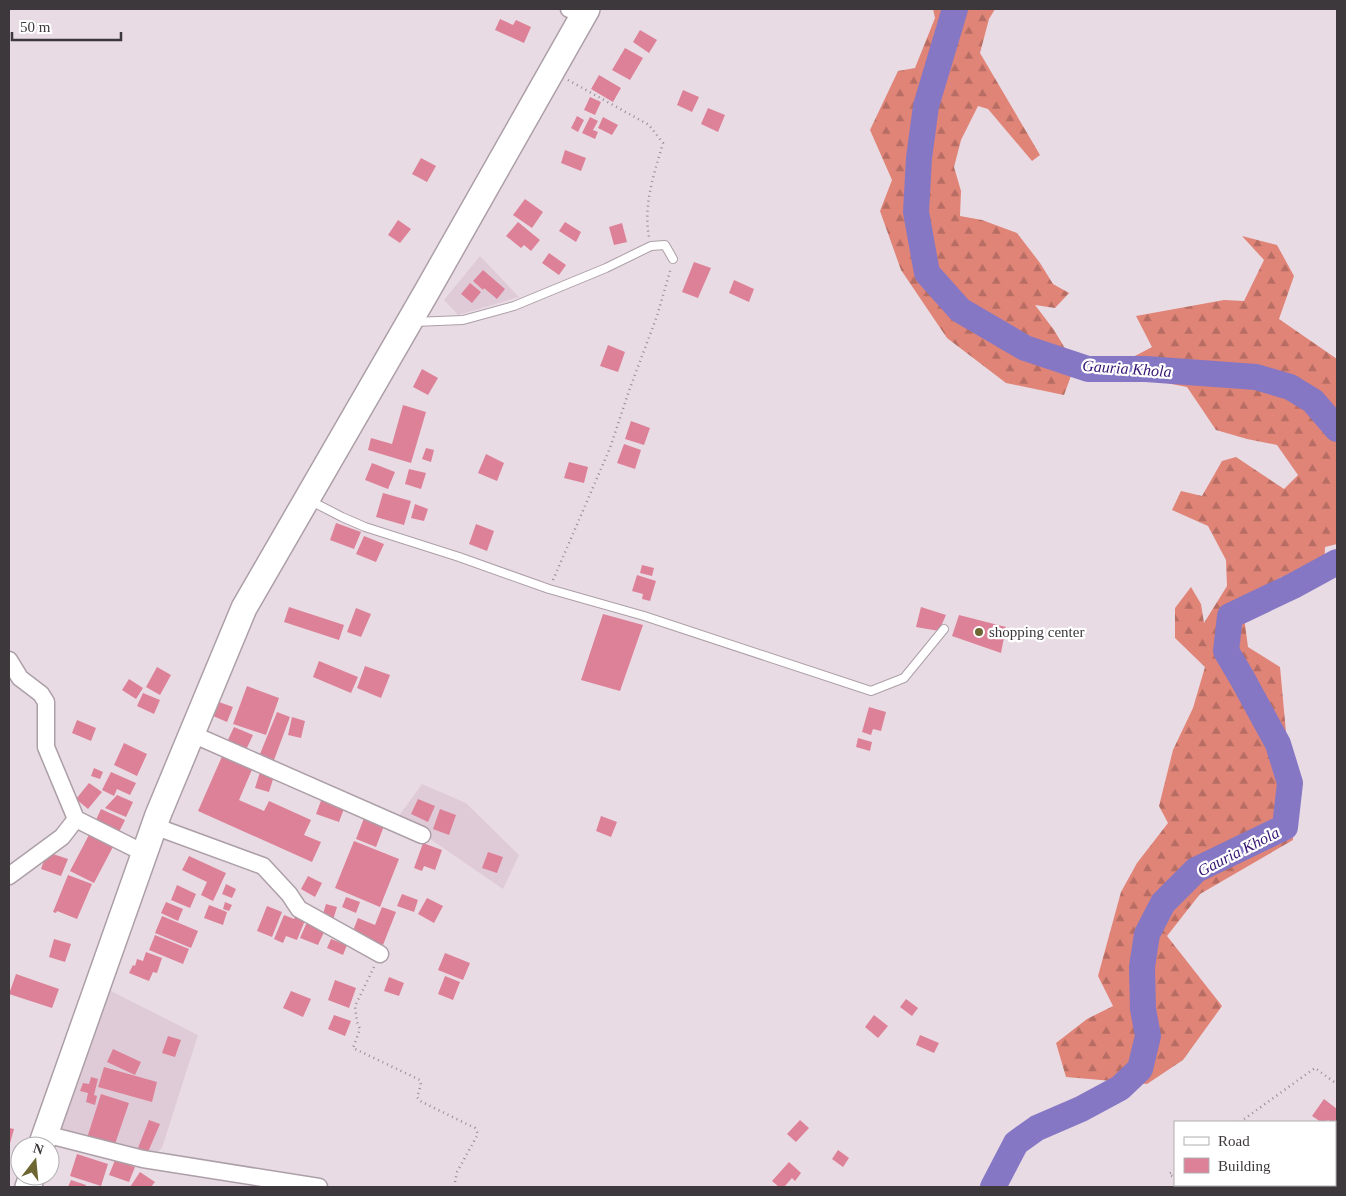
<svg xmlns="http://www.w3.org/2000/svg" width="1346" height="1196" viewBox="0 0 1346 1196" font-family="'Times New Roman',serif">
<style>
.built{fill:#dfcbd7}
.forest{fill:url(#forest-firs)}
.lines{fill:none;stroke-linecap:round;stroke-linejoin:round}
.river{stroke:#8577c4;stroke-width:26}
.building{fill:#dd8198}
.service-casing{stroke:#ac9fa7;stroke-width:10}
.minor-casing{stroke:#ac9fa7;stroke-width:19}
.primary-casing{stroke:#ac9fa7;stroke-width:28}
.path{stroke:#978d94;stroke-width:2.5;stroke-dasharray:1 4;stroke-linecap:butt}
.service{stroke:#fff;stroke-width:8}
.minor{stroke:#fff;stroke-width:16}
.primary{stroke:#fff;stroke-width:25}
.poi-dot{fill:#6d6633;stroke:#fff;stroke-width:2}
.labels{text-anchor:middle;stroke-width:4.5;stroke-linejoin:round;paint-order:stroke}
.poi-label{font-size:15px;fill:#3d383b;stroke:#fff;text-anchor:start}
.water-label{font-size:16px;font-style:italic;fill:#361573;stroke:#fff}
</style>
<defs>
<pattern id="forest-firs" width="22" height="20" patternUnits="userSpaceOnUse" patternTransform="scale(1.25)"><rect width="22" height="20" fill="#e08477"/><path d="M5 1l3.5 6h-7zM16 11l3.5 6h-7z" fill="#b76d63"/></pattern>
</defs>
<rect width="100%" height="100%" fill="#e9dbe4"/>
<path class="built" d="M480,256L519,297L458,315L444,300Z
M422,784L466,803L519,855L503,889L398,817Z
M107,989L198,1035L162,1148L149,1158L56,1133Z"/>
<path class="forest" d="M933,9H995L989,19L980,53L1040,155L1032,161L988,109L978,106L961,140L954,167L961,191L960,216L982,220L1017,233L1040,263L1053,284L1069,293L1055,308L1035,305L1054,330L1075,365L1064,395L1006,383L947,338L901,270L880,211L892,180L870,130L898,71L915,68L935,18Z
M1242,236L1277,245L1294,276L1279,319L1337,359V544L1325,547L1324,570L1281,577L1242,602L1248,647L1280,667L1287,743L1293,840L1200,894L1167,936L1222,1006L1183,1060L1147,1084L1066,1077L1056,1043L1087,1019L1113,1006L1098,976L1121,892L1137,863L1168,823L1159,806L1173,750L1193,708L1205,667L1175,638V608L1191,587L1201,604L1204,623L1227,586L1226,560L1208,526L1172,510L1181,491L1202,496L1222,461L1236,457L1284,489L1298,475L1277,445L1247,439L1216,430L1187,387L1125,375L1133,357L1152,347L1136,316L1224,300L1244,301L1264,260Z"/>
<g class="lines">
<path class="river" d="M955,9L926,106L919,158L916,212L927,273L960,310L1025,348L1088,369H1146L1256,377L1290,387L1313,401L1337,429
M993,1187L1016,1143L1037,1128L1081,1109L1120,1088L1140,1069L1148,1036L1143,1009L1142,967L1147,934L1163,903L1196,870L1285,827L1290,783L1278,744L1242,678L1226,651L1230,616L1293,586L1337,562"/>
</g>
<path class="building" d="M500,19L513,25L516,20L531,27L524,43L495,30Z
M640,30L657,40L649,53L633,42Z
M625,48L643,58L630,80L612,70Z
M599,75L621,88L613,102L591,89Z
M683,90L699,97L692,112L677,105Z
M590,97L601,102L595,115L584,110Z
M708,108L725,115L718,132L701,124Z
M577,116L584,120L578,132L571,128Z
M590,117L598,121L593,130L598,132L595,139L582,133Z
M603,117L618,125L612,135L598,128Z
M565,150L586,158L581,171L561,163Z
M421,158L436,166L427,182L412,174Z
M525,199L543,212L532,228L513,215Z
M398,220L411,229L400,243L388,235Z
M518,222L540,240L531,251L524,245L521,248L506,236Z
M565,222L581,232L576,242L559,231Z
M622,223L627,242L614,245L609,227Z
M549,253L566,265L559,275L542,263Z
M694,262L711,268L698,298L682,292Z
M483,270L505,289L497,299L484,288L483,290L473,281Z
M734,280L754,289L749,302L729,293Z
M470,283L481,292L472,303L461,294Z
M608,345L625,352L618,372L600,366Z
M422,369L438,378L428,395L413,387Z
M403,405L426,412L411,463L368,450L371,438L392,444Z
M631,421L650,428L644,445L625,439Z
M624,444L641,450L635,469L617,463Z
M426,448L434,450L431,462L422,459Z
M486,454L504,463L497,481L478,473Z
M569,462L588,467L584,483L564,478Z
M372,463L395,472L388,489L365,480Z
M409,469L426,473L421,489L405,484Z
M383,493L411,501L404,525L376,517Z
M415,504L428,509L424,521L411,518Z
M336,523L361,532L354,549L330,540Z
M476,524L494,531L487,551L469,544Z
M364,536L384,544L376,562L356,554Z
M642,565L654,568L652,576L640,573Z
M637,575L656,581L650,601L642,599L643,594L632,591Z
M289,607L344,625L339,640L284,622Z
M921,607L946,615L939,631L916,627Z
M356,608L371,614L361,637L347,632Z
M603,614L643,625L620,691L581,680Z
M959,615L1006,627L1001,653L952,636Z
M319,661L358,677L351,693L313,677Z
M365,666L390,675L381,698L357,688Z
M157,667L171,675L160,695L146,687Z
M129,679L143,688L136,699L122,690Z
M247,686L279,698L266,735L233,724Z
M143,693L160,700L154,714L137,706Z
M219,702L233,707L227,722L213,716Z
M869,707L886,712L881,731L873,729L871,735L862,732Z
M277,712L290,717L274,760L260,754Z
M292,717L305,721L301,738L288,735Z
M77,720L96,728L91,741L72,733Z
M234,727L253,735L245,752L226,744Z
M858,738L872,742L870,751L856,747Z
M124,743L147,754L137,776L114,765Z
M224,752L254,765L239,800L264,811L269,801L311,820L304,835L321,842L312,862L198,811Z
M94,768L103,772L100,779L91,776Z
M111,772L136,783L130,795L117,789L114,796L102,790Z
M260,772L274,776L269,792L255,788Z
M89,783L102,792L88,809L76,799Z
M117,795L133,802L126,817L105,808Z
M322,798L345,806L339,822L316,814Z
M418,799L435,806L428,822L411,814Z
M101,809L125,820L119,832L95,822Z
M440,809L456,815L449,835L433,829Z
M601,816L617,822L611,837L596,831Z
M364,818L384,826L376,847L356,839Z
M91,831L115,843L94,883L70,871Z
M354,841L399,859L380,907L335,888Z
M423,843L442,850L435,870L424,866L422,871L414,868Z
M47,852L68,859L61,876L41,869Z
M488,852L503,857L497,873L482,868Z
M189,856L226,873L213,901L201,895L207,882L182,870Z
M68,875L92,884L77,919L57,911L56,913L53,912Z
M308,876L322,883L315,897L301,889Z
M226,884L236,889L232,898L222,894Z
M177,885L196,894L190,908L171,900Z
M402,894L418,900L414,912L397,906Z
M346,897L360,902L356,913L342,907Z
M427,898L443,906L434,923L418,914Z
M166,902L183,909L178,921L161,913Z
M225,902L232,905L229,911L223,909Z
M326,904L337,907L333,920L322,917Z
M209,905L227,912L223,925L204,918Z
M267,906L282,912L272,937L257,931Z
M382,907L396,912L383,945L352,933L358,918L375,925Z
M296,914L306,918L297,940L286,936L283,943L274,939L284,915L294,919Z
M162,916L198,931L191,948L155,933Z
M307,922L325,930L318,945L300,938Z
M155,935L189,949L183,964L149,950Z
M54,939L71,944L65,962L49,957Z
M331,939L347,945L343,955L327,948Z
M146,952L162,958L157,973L153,972L149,981L129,973L133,965L135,966L137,959L143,961Z
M445,953L470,963L463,980L438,970Z
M16,974L59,989L52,1008L9,994Z
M445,976L460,982L453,1000L438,994Z
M389,977L404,983L399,996L384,991Z
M335,980L356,988L349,1008L328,1000Z
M291,991L311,999L303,1017L283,1008Z
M906,999L918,1008L912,1016L900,1007Z
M334,1015L351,1021L345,1036L328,1029Z
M874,1015L888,1026L878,1038L865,1027Z
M920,1035L939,1043L934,1053L916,1045Z
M168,1036L181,1040L175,1057L162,1053Z
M113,1049L141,1062L135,1075L107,1062Z
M104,1067L157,1082L152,1102L98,1087Z
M91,1077L98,1079L94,1095L97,1096L95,1105L86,1102L88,1093L80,1091L83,1083L89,1084Z
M101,1094L129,1103L114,1147L87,1138Z
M1324,1099L1337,1109V1119L1335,1122H1331L1328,1120L1326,1122H1321L1312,1116Z
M149,1120L160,1124L148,1152L138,1148Z
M800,1120L809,1128L796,1142L787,1134Z
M9,1128L14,1129L9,1147Z
M838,1150L849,1158L843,1167L832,1159Z
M77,1154L108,1164L101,1186L70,1176Z
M115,1160L135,1167L129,1182L109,1175Z
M789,1162L801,1173L795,1181L792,1178L784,1187H779L772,1181Z
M140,1172L155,1182L151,1187H130Z
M71,1180L86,1185L85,1187H68Z"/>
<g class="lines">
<g class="service-casing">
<path id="service" d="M414,322L463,320L514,306L606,268L651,246L665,245L673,259
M309,500L342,517L365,527L459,557L549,589L644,616L871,691L904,678L944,629"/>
</g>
<g class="minor-casing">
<path id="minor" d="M569,9L584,14
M9,660L20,678L41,694L46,702V747L76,819L144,853
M192,734L422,835
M154,826L263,866L289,894L299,909L380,954
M9,876L62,837L76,819
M45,1134L143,1159L319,1187"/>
</g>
<g class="primary-casing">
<path id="primary" d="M41,1146L158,815L244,608L426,293L587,9
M28,1187L32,1176"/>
</g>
<path class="path" d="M568,80L649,125L663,143C654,174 643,205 649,237
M553,580L610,448L630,388L657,316L671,268
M374,967L355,1006L357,1022L360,1029L353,1048L420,1080L421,1085L417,1097L420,1101L475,1128L478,1134L457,1172L454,1187
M1240,1122L1315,1068L1337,1084
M1175,1170L1169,1174L1175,1178
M1184,1185L1188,1187
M1223,1187L1226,1185"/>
<use href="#service" class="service"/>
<use href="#minor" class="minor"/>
<use href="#primary" class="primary"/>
</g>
<circle class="poi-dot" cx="979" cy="632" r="5"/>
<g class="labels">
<g class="poi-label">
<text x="989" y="637">shopping center</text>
</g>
<g class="water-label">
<text transform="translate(1127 368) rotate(4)" y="6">Gauria Khola</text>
<text transform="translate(1238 851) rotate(-27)" y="6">Gauria Khola</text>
</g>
</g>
<rect width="1346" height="1196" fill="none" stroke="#3d383b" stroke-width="20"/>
<rect x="1174" y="1121" width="162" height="65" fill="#ffffff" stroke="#b1afb1"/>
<rect x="1184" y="1137" width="25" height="8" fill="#ffffff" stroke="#b1afb1"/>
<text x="1218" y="1146" font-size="15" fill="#3d383b">Road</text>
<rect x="1184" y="1158" width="25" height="15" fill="#dd8198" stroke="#b1afb1"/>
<text x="1218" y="1171" font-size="15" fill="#3d383b">Building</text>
<g transform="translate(35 1161) rotate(16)"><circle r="24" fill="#ffffff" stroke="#b1afb1"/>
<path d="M0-4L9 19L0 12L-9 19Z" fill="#6d6633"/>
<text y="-8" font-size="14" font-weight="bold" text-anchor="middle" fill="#3d383b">N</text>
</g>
<path d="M12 32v8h109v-8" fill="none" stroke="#3d383b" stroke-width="2.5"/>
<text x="20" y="32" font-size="15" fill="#3d383b" stroke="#ffffff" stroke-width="4" paint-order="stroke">50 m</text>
</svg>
